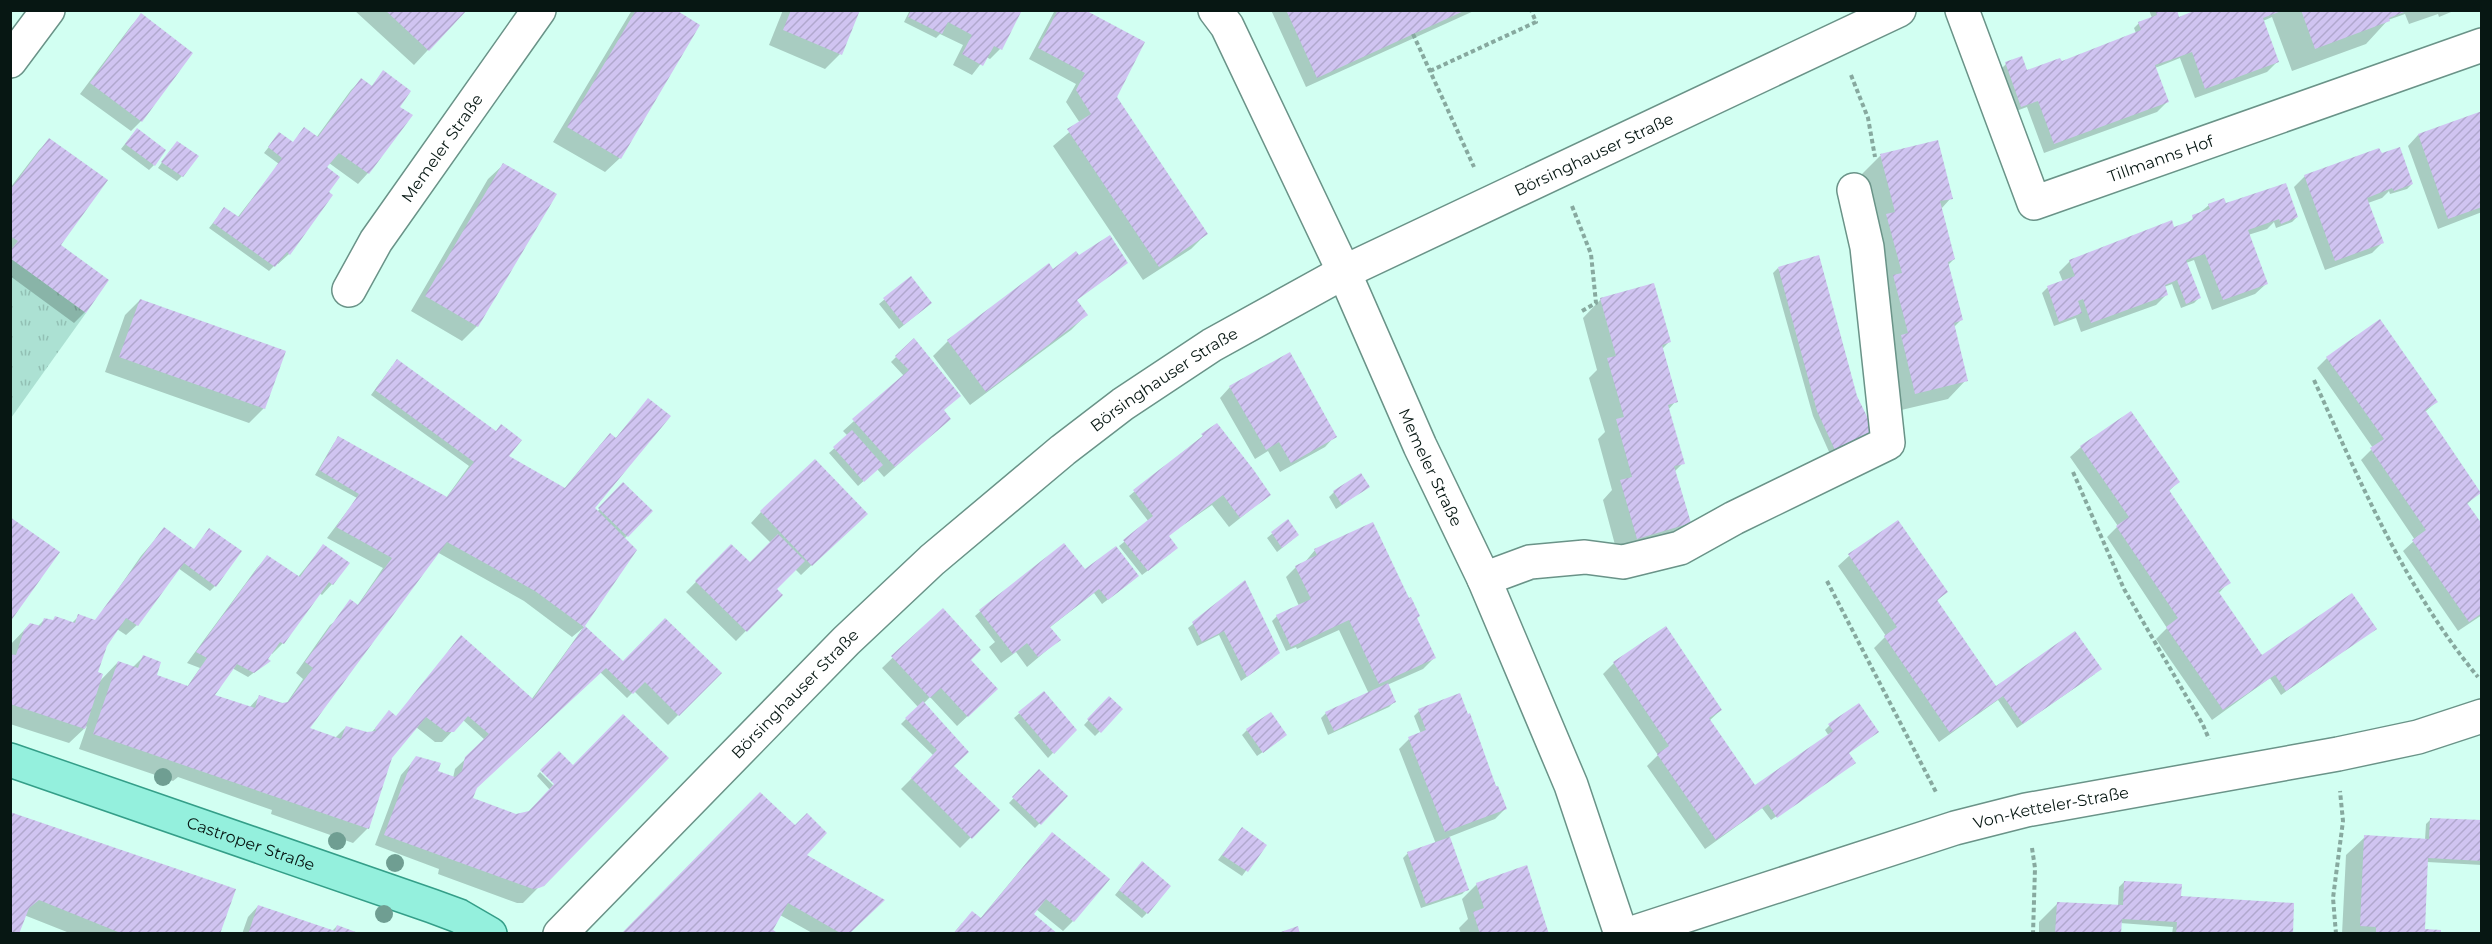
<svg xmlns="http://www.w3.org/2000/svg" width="2492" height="944" viewBox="0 0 2492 944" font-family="Montserrat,sans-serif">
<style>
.grass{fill:url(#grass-tufts)}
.shadow{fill:#0003;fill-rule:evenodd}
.building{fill:url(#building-hatch);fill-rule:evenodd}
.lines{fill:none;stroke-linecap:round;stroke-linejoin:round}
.minor-casing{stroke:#6a9388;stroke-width:36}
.major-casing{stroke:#349e88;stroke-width:36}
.path{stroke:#87a99f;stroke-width:4;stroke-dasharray:4.5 3;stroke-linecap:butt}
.minor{stroke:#fff;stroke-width:33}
.major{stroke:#94f0dd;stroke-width:33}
.tree{fill:#6f9e92}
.labels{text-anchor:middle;stroke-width:6;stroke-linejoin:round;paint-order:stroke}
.street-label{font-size:16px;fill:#071713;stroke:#fff}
</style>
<defs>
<pattern id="grass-tufts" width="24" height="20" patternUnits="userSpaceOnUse" patternTransform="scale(1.5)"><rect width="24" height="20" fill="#ace1d3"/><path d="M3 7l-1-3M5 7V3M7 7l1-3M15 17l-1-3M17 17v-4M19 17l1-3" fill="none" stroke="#92c0b4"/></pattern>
<pattern id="building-hatch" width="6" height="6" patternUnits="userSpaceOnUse" patternTransform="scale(1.5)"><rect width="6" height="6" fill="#d0c4f1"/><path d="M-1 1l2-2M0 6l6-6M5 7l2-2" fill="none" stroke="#b1a8ce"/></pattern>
</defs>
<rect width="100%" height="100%" fill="#d2fff2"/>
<path class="grass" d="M10,258L86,313L11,418H10Z"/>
<path class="shadow" d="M354,10H465L414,65Z
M632,10H673L620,158L605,172L553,142Z
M783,10H859L840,54L825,69L769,45Z
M910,10H1021L1000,49L990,59L986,57L972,75L953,65L963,45L940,34L936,38L904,22Z
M1055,10H1082L1115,97L1206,234L1191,249L1143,280L1053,146L1080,123L1066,102L1076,84L1029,59Z
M1271,10H1476L1306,87Z
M2149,10H2174L2178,20L2201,10H2456L2439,17L2438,14L2409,24L2405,14L2388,20L2366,44L2292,71L2272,17L2263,21L2278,61L2267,72L2195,98L2180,58L2155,68L2167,102L2157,112L2044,153L2027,107L2016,111L2001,69L2006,64L2026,73L2061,63L2136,33L2134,28L2139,23L2152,18Z
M141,15V121L131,131L80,94L131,26Z
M383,72L398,107L368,173L358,184L329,163L325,168L327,192L331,196L289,254L278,264L277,263L269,271L209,228L224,209L237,218L279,164L264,153L279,134L292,144L316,138L351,90L361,80L371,87Z
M2482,113V212L2438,229L2408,146L2418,135Z
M132,135L154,165L149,170L121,149Z
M49,140L59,245L106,280L85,312L74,323L10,276V188L39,150Z
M1937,142L1951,198L1941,209L1954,259L1948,265L1961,320L1953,328L1966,380L1948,399L1897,411L1875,227L1862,174L1880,156Z
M172,148L182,176L177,181L158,168Z
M503,165L555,194L477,326L462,341L411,311L488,179Z
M2305,176L2412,184L2407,189L2390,194L2389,191L2382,198L2368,203L2382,243L2372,253L2325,270L2294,187Z
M2209,205H2225L2297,217L2292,222L2276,228L2274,222L2267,229L2248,235L2266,284L2255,294L2212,310L2194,260L2186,263L2199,298L2194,303L2181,308L2172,284L2164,287L2167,294L2156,305L2081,332L2076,318L2054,326L2042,293L2047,288L2063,282L2059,272L2070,261L2185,225Z
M1079,258L1126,263L1075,301L1086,315L1071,330L970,405L933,356L948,341L1053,271Z
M1778,268L1856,396L1872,431L1867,436L1830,454L1813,416L1773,273Z
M910,278L925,308L899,329L879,304Z
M1601,299L1669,342L1662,349L1676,401L1668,410L1683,463L1674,472L1689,523L1671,541L1618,556L1603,500L1612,490L1598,439L1605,432L1589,378L1597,370L1583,318Z
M140,300L264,408L249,423L105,372L125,315Z
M913,340L942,411L938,429L884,477L877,469L858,486L829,453L848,436L843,431L904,376L891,362Z
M2327,358L2436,402L2425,412L2479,493L2466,505L2482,527V615L2458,631L2403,551L2415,540L2361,460L2373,448L2317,368Z
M392,366L507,457L564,489L600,445L610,435L615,439L648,400L593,508L597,512L623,485L651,511L624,539L583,626L623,663L720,673L668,725L634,691L627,698L600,672L475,789L471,799L516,815L528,812L550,790L537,776L540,772L554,786L573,767L667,758L523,903H517L438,874L439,869L375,845L401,775L416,758L436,772L453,778L455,769L485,740L463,720L442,742H435L416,727L391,757L368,828L353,843L271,814L272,810L178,777L173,781L79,749L87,726L69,743L10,724V645L30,624L37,627L44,620L71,624L79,616L95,622L141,556L164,529L215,586L210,591L178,568L137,625L126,635L117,629L105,645L96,673L100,681L118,662L132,668L143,657L155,676L187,687L200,668L187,663L257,568L267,557L298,577L323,546L332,584L322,595L319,593L283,643L272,654L271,653L264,665L248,677L232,668L212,695L249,708L259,697L286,704L303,679L296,673L330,625L357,606L383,568L327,538L357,498L315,475L334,443L339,438L446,498L469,466L371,395ZM437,552L524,601L572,637L583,628L531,700L395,717L390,712L370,734L346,727L335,738L307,729Z
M1230,387L1335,436L1325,447L1280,472L1268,451L1255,459L1220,398Z
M1216,425L1269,495L1229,527L1212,505L1167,536L1171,553L1142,575L1119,546L1149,522L1129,496Z
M2081,447L2178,482L2168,492L2229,582L2218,594L2262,657L2375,629L2281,695L2270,678L2212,720L2156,639L2167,628L2107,537L2118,526L2070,457Z
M1368,487L1336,509L1329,497L1334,492Z
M761,512L855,524L801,575L795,569L775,589L781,595L736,641L686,592L731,546L750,564L771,543L751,523Z
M1287,521L1292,540L1277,552L1267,538Z
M1898,522L1946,592L1936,602L1996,688L2095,674L2017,728L1998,700L1939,742L1874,648L1886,636L1838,566L1849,556Z
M1315,550L1416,618L1434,658L1423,669L1387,685L1394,702L1389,707L1328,735L1321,718L1326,713L1369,694L1339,630L1297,649L1296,647L1286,651L1272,621L1277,616L1299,606L1286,577L1296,567L1305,562Z
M1084,572L1132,581L1102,604L1094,593L1049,628L1059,640L1027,667L1016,652L1001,663L989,647L995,642L975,616L994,599Z
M1244,583L1273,658L1241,681L1219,635L1197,646L1188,628Z
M942,610L986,699L957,726L930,697L923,704L952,767L998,810L960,848L901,789L934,756L901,724L918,707L882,668Z
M1665,628L1721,710L1709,721L1755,787L1829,736L1825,730L1829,726L1877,732L1847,754L1851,764L1771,820L1762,808L1705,849L1647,766L1658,755L1603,674L1614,663Z
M1043,693L1075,730L1048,758L1014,718Z
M1109,698L1121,710L1095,736L1084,725Z
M1419,711L1476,738L1505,809L1495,819L1449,837L1467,889L1462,894L1421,908L1403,858L1408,853L1436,844L1399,749L1409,739L1421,734L1414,716Z
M1247,730L1280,740L1257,756L1242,735Z
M1039,771L1066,796L1035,828L1009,803Z
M10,814L218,934H72L24,915Z
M2431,819L2482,822V865L2427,862L2423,931L2440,934H2342L2346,855L2365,837L2425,840L2426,824Z
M1238,834L1265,845L1242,876L1218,860Z
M1042,844L1073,921L1063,931L1036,909L1026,921L1056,934H953L962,923L980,919Z
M804,855L848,934H814L780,915L772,929L623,934Z
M1137,868L1147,913L1142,918L1115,895Z
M2124,882L2180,898L2291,934H2172L2173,927L2120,923V934H2039V922L2058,903L2118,906L2119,887Z
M1477,884L1548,934H1461L1459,928L1468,919L1462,899Z
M258,906L332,931L337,926L358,934H242L248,917Z"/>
<path class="building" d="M385,10H467L429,51Z
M636,10H676L700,25L621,159L567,127Z
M791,10H860L842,55L783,30Z
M911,10H1022L1002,50L994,46L983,66L962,54L972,35L948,22L942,34L908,17Z
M1058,10H1085L1145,42L1117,97L1208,234L1159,267L1067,129L1091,114L1076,90L1085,73L1038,48Z
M1286,10H1466L1317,78Z
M2155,10H2177L2179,17L2196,10H2284L2263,18L2279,62L2205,89L2192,52L2173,59L2155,65L2169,102L2054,144L2038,101L2021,107L2005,62L2022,56L2027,70L2060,58L2062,61L2141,30L2138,22L2157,15Z
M2301,10H2407V11L2389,18L2390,21L2315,49Z
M141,13L193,53L142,122L90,83Z
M383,70L411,91L400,107L413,115L369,174L339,153L327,167L340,177L329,192L333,195L290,255L287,252L275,267L213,223L224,207L239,217L282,158L268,147L279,132L293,142L304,127L318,137L361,78L372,86Z
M2482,111V207L2448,219L2418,134Z
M137,128L166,150L155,166L125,144Z
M49,138L108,180L61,245L109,280L86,313L10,258V251L18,241L10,236V190Z
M1938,140L1953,199L1940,201L1955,259L1948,262L1963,320L1954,323L1968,381L1915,394L1901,335L1908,333L1893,275L1902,273L1886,214L1895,212L1880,154Z
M177,141L199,156L183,177L161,162Z
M2400,147L2413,184L2394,191L2392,188L2367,198L2384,243L2335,261L2304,175L2379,148L2382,153Z
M503,163L557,194L478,327L425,296Z
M2286,183L2298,217L2281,224L2279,219L2248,230L2268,284L2223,300L2205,254L2186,260L2201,298L2186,304L2177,280L2165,285L2168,295L2091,323L2083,299L2078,301L2082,313L2059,322L2047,286L2075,276L2069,260L2172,220L2174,227L2193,220L2192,215L2210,209L2208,204L2224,198L2226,203Z
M1110,235L1128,263L1077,300L1088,315L986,392L947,340L1049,263L1053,269L1076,251L1079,255Z
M1819,255L1857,396L1874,431L1835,450L1817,411L1778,267Z
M911,276L932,303L904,325L883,298Z
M1654,283L1671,342L1662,345L1678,402L1668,405L1685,464L1674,466L1691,523L1637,539L1620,480L1632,477L1616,419L1624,417L1607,358L1616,356L1600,298Z
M140,299L286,351L265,409L119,357Z
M2380,319L2438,402L2425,410L2481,493L2467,503L2482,524V613L2469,622L2412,540L2426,530L2370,448L2384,439L2326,357Z
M914,338L961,396L944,410L951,419L895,467L852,419L909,370L895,356Z
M1290,352L1337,437L1291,463L1279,442L1266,450L1229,386Z
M397,359L496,431L501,424L522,440L509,456L565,488L610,433L616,438L648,398L671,416L595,508L637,550L585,626L623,661L665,618L722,673L679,716L645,682L633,694L606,668L477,788L473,798L516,814L529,811L554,784L540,770L559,751L573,765L623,714L669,758L544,886L539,888L533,889L384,835L411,763L416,756L441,763L438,771L455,777L462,771L465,757L489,734L468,716L454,732H446L426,717L392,758L369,829L93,734L118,661L138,668L143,655L161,662L157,675L188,686L207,658L196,652L267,555L300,577L323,544L350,563L333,585L329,582L284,644L280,642L268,659L271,661L254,673L237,664L215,695L255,708L259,695L282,703L288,702L313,668L305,662L350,599L358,605L392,558L336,527L359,494L319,470L338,436L447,497L474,462L375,390ZM447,542L535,591L584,627L533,699L461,635L396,716L389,710L375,728L376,731L367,732L346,726L341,739L310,728Z
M2131,411L2180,482L2169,490L2231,583L2218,591L2262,655L2352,593L2377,629L2286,691L2275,675L2223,710L2166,627L2178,618L2116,526L2129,517L2080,446Z
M1217,423L1253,469L1271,495L1240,518L1223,495L1169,536L1178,548L1148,571L1123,540L1153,516L1133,490L1203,436L1201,434Z
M852,430L883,465L864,482L833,447Z
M815,459L868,514L812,566L760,511Z
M1361,473L1370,487L1342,505L1333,491Z
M623,482L653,511L628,537L598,508Z
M10,517L60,552L10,622Z
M1288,519L1299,535L1282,548L1271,532Z
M1898,520L1948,592L1937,600L1996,686L2075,631L2102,669L2023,724L2003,696L1950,733L1884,636L1897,627L1848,554Z
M1373,522L1409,598L1411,597L1420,616L1417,618L1436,658L1379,684L1349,620L1291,647L1276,615L1311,599L1295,566L1317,555L1314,549Z
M164,527L194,549L209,528L242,551L216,587L184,563L138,626L126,618L107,646L98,672L103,674L85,729L10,704V654L16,655L24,630L30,623L41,626L44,618L53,620L55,616L75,623L78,614L95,620Z
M778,534L805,561L777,589L783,595L747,632L695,581L731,544L750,562Z
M1064,543L1085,569L1116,546L1139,576L1108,600L1099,589L1050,627L1061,640L1038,657L1027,643L1013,654L979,610Z
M1245,580L1280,653L1247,677L1224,631L1202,642L1192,622Z
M943,608L981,650L971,660L998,689L968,717L941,688L930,698L891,656Z
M1666,626L1722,710L1709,718L1755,785L1833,731L1828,724L1859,703L1879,732L1849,753L1856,763L1777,818L1768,804L1716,840L1657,754L1669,746L1613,662Z
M1388,683L1396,702L1334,731L1325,712Z
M1044,691L1077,730L1054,754L1018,712Z
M1460,693L1468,714L1470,713L1496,786H1498L1507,809L1445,832L1408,737L1426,730L1418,709Z
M1109,696L1123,709L1101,733L1087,719Z
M923,701L969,752L954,766L1000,810L972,839L911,778L937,750L905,718Z
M1271,712L1287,735L1263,753L1246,729Z
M1039,769L1068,796L1041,825L1012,797Z
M760,792L795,825L807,813L827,833L807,855L885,900L849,934H842L788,903L773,930L779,934H621Z
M10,812L236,889L220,934H123L39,900L29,908L19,934H10Z
M2430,818L2482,820V861L2428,858L2425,929L2441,930V934H2376V927L2360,926L2364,835L2429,839Z
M1242,827L1267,845L1248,872L1222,855Z
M1052,832L1110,879L1074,922L1046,899L1034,914L1058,934H953L972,911L981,918Z
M1450,837L1469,890L1426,904L1407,852Z
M1142,861L1171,886L1148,914L1119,890Z
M1527,865L1549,934H1480L1473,912L1484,908L1476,883Z
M2124,881L2182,884L2181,896L2294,903L2293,934H2176L2177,922L2122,919L2121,934H2055L2057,902L2123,905Z
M258,905L335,931L337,925L361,934H248Z
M1298,926L1300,934H1278V933Z"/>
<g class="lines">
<g class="minor-casing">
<g id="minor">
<path id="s1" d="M1215,10L1227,26L1344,272L1420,446L1484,579L1571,785L1621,934"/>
<path id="s2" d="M1962,10L2034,203L2482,45"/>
<path d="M10,61L48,10"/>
<path id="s3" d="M349,290L376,241L539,10"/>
<path d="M1484,579L1530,562L1585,557L1623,562L1680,548L1734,518L1888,443L1867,247L1854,190"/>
<path id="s4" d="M560,934L846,641L932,560L1063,450L1123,404L1212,345L1344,272L1899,10"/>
<path id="s5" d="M1629,934L1955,828L2026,810L2338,754L2418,737L2482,716"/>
</g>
</g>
<g class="major-casing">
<g id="major">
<path id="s6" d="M10,760L432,906L459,916L490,934"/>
</g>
</g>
<path class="path" d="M1413,34L1474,167
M1430,71L1536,22L1531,10
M1851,75L1868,118L1875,157
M1572,206L1591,254L1596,303L1582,311
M2314,380C2360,482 2406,590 2478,677
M2073,472L2124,589L2203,725L2209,739
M1827,581L1937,794
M2032,848L2035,868L2033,934
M2336,934L2333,898L2343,821L2340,791"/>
<use href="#minor" class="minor"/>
<use href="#major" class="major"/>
</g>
<g class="tree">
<circle cx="163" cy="777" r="9"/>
<circle cx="337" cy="841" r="9"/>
<circle cx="395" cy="863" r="9"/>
<circle cx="384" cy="914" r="9"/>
</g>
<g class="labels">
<g class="street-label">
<text dy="6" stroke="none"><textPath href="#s3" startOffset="170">Memeler Straße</textPath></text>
<text dy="6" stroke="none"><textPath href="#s4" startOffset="1308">Börsinghauser Straße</textPath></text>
<text dy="6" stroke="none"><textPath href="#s2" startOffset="340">Tillmanns Hof</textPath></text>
<text dy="6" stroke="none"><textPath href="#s4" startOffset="822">Börsinghauser Straße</textPath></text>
<text dy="6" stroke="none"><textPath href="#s1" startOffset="506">Memeler Straße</textPath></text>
<text dy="6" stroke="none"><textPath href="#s4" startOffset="336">Börsinghauser Straße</textPath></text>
<text dy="6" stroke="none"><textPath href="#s5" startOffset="441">Von-Ketteler-Straße</textPath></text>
<text dy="6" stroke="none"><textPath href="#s6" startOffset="255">Castroper Straße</textPath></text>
</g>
</g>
<rect width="2492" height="944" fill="none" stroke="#071713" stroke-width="24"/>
</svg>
